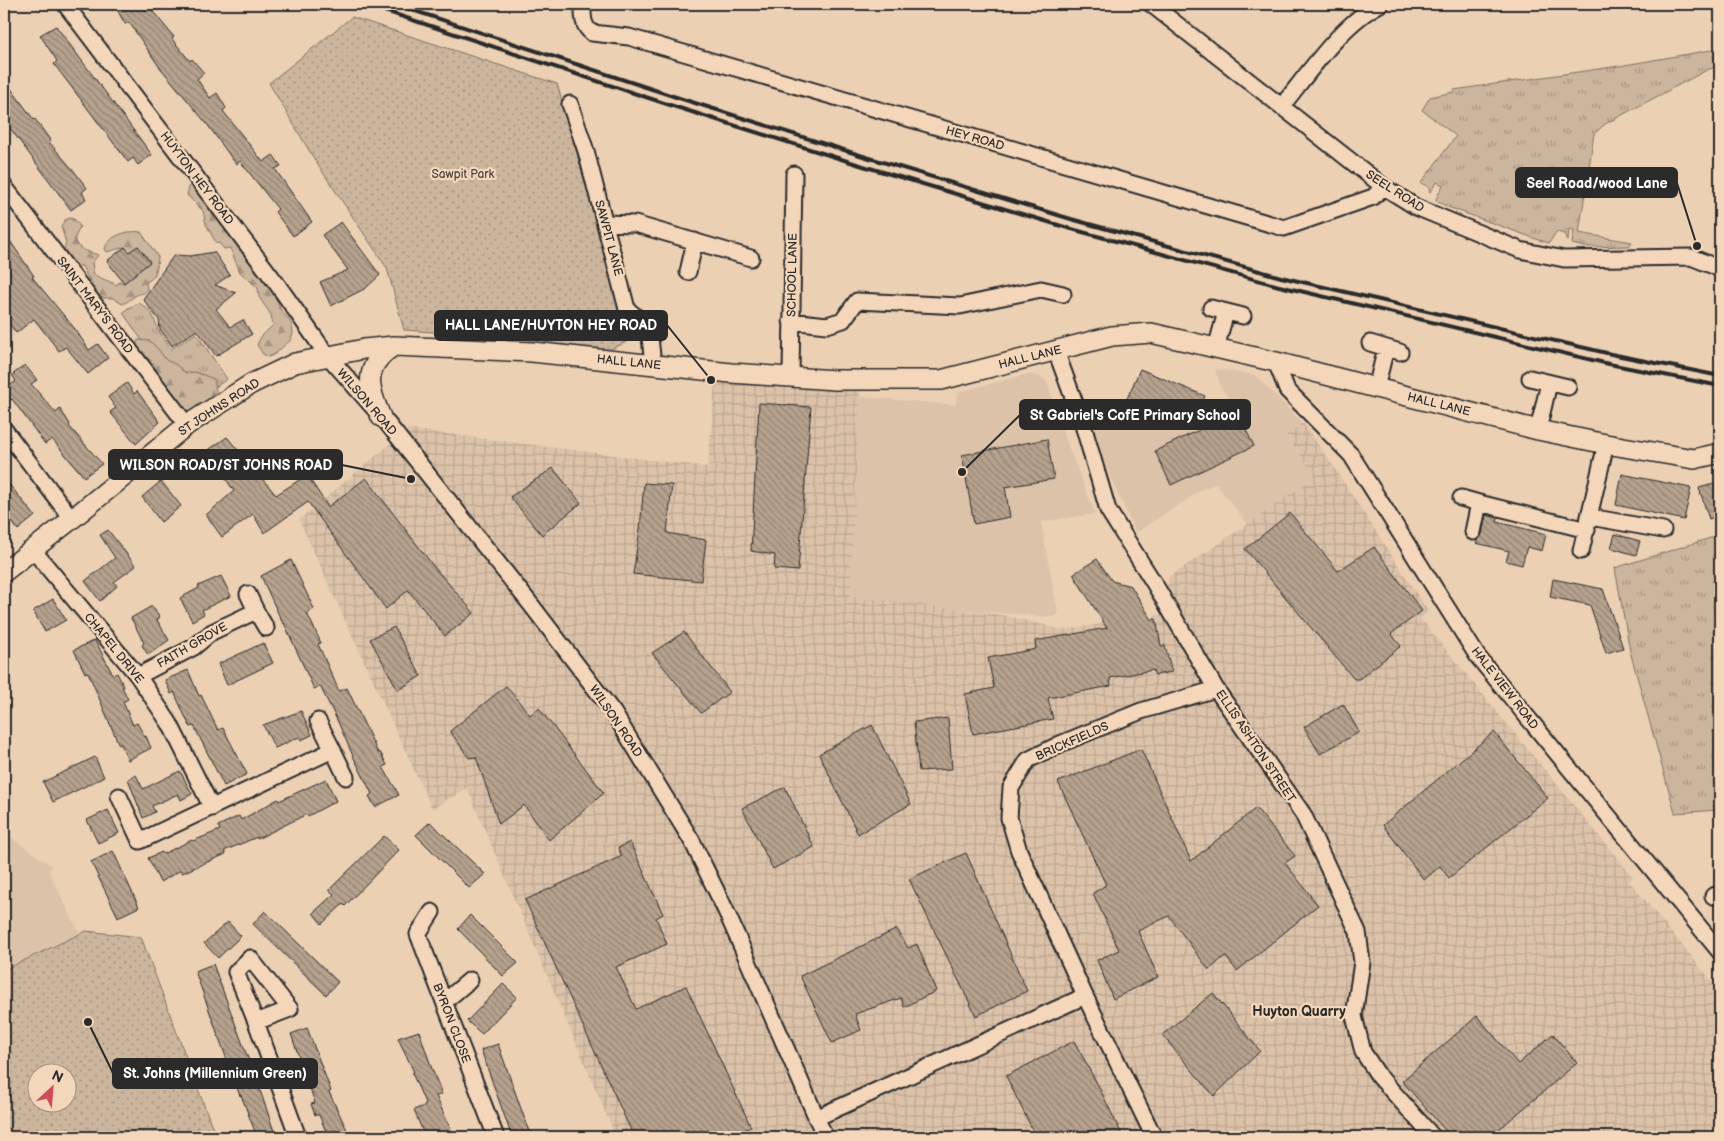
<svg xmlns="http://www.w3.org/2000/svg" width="1724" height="1141" viewBox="0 0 1724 1141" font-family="'Balsamiq Sans',sans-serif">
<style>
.built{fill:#dcc2a9}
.industrial{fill:url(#industrial-grid)}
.grass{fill:url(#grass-tufts);stroke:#7c7064}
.forest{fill:url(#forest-firs);stroke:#7c7064}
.park{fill:url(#park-dots);stroke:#7c7064;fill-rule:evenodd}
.building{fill:url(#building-back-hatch);stroke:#2b2b2b}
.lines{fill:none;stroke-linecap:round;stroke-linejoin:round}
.minor-casing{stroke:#2b2b2b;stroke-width:19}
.tertiary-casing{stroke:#2b2b2b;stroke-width:22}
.minor{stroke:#f4d7ba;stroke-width:15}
.tertiary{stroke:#f4d7ba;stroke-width:19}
.rail{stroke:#2b2b2b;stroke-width:4}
.labels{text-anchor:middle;stroke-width:4.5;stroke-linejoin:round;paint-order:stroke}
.street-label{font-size:12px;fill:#2b2b2b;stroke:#f4d7ba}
.park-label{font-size:12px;fill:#4b4742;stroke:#f4d7ba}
.neighbourhood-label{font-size:14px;font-weight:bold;fill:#2b2b2b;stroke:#f4d7ba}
.leader{fill:none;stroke:#2b2b2b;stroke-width:2}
.callout-dot{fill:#2b2b2b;stroke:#f4d7ba;stroke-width:2}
.callout{fill:#2b2b2b;stroke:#2b2b2b;stroke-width:2}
.callout-label{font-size:14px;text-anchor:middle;font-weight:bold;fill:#fff}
</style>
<defs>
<pattern id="industrial-grid" width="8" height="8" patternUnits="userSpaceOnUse" patternTransform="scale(1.25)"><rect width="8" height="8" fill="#dcc2a9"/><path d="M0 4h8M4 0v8" fill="none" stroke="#bda792"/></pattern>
<pattern id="grass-tufts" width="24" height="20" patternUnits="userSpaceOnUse" patternTransform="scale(1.25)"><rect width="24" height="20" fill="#ccb59d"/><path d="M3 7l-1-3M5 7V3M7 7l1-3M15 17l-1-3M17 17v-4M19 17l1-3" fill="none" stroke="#a69380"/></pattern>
<pattern id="forest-firs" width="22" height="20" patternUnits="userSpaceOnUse" patternTransform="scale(1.25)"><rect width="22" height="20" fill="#ccb59d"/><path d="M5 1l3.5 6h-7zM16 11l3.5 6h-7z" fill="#a69380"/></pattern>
<pattern id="park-dots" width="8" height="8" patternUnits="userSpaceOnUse" patternTransform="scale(1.25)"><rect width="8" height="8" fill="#ccb59d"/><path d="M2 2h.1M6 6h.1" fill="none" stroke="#a69380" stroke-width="1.8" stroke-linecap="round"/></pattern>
<pattern id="building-back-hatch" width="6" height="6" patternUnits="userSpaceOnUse" patternTransform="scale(1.25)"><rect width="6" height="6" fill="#b6a28e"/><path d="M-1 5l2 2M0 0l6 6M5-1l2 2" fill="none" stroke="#948474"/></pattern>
</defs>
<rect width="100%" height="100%" fill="#ecd0b4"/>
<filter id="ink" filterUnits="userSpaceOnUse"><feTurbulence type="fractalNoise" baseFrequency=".02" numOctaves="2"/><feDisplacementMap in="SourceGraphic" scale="10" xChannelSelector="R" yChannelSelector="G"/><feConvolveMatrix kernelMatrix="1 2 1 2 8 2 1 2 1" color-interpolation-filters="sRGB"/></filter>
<g filter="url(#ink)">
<path class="built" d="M1215,369L1255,375L1303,423L1286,434L1315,476L1248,524L1216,484L1204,488L1136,533L1108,472L1089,421L1140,406L1182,423L1186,430L1235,407L1221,387Z
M1028,374L1041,377L1047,382L1062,430L1095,514L1041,522L1058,614L1055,617L906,606L849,609L853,396L955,405L959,392Z
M4,833L52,866L49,872L80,934L4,971Z"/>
<path class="industrial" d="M715,381L860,391L850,596L1008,616L1063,630L1161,615L1169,577L1248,524L1315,476L1286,434L1303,423L1334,467L1428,611L1420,618L1633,877L1629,881L1720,991V1137H616L467,788L432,809L299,520L408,429L708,467Z"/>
<path class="grass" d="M1717,49L1720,57V65L1707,70L1605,124L1594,134L1579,233L1632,242L1629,246L1585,247L1572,244L1574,230L1569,229L1568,241L1565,234L1556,232L1549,243L1539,240L1448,207L1436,201V199L1443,185L1437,182L1430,192L1429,187L1421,183L1456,136L1422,110L1430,97L1454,92V90L1619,66Z
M139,303C157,314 151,317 160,332C163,338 168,344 171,349L196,333L227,379L188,406L123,313L128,308Z
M1720,535V810L1675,813L1630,651L1615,568Z"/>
<path class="forest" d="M190,184L197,186L235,235L238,248L245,254L270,285L281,310L292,324L293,333L291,340C283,345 277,355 268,357L263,354L257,345L261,337L273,325L271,315L259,297L258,288L240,272L230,248L224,249L220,244L216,243L206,224L203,211L187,195Z
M70,218L74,219L80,226C79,230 76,234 75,238C74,249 90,252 98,255L92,263L94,275L117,285L119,282L124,283L150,262L138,246L129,252L125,247L107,252L105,249C109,235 128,230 141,232L158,257C157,267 157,278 146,282L147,289L144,293C133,294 130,302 122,304L113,298H97L87,286L89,280L82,266H78L71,260L64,249L66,243L61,226L65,220Z
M138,340L150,341L159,350L166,360L175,364L186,373L195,372L214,379L217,396L189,413L185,412L171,392L170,388L165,384L162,378L155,374L154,363C147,357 133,352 138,340Z"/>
<path class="park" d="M352,17L557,84L589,195L616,299L634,324L629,341L606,351L506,337L404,330L387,268L316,162L269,83Z
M86,931L141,937L216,1137H4V970ZM38,1074H68V1104H38Z"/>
<path class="building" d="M114,4H139L145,11L150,8L174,37L172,39L190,61L192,59L204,73L197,79L210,98L217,93L226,108L223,111L263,162L273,155L281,166L275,169L312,222L293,236L275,212L278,209L240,161L236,164L207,124L158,65L129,22L125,24Z
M56,26L152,155L138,165L133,158L128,162L54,64L57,61L40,35Z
M4,79L34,120L35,119L50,140L49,142L74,171L87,188L82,192L86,199L71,210L4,120Z
M341,222L380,275L366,288L331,306L320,282L348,270L322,235Z
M4,232L34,276L32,277L75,329L89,350L98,344L108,358L88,374L66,347L59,351L34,319L16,333L4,316Z
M138,246L150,262L124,283L107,261L125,247L129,252Z
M214,252L230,275L215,285L236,293L216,309L230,327L243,320L252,334L216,356L197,330L172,346L160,329L159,320L143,299L174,255L190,256Z
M25,365L37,380L31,384L56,413L60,409L70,424L69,426L102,464L84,477L52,439L45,444L12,399L4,406V390L16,381L12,375Z
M1140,369L1205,396L1192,428L1126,401Z
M127,383L134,394L137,391L160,422L136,444L110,412L116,408L108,397Z
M759,403L811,407L798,571L774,569L775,555L751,551Z
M1237,412L1254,446L1171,485L1155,451Z
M227,437L276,495L307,475L328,507L366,478L434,567L474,613L445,636L408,590L386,609L308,502L264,533L253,514L222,537L206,515L234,491L207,451Z
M1047,439L1054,479L1005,487L1010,517L974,524L962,455Z
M553,468L581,503L542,535L510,497Z
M1622,474L1691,488L1684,520L1616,505Z
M4,478L35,516L18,530L4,511Z
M161,481L181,506L161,522L142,497Z
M644,483L672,485L667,533L706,540L701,581L633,574L640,529Z
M1717,483L1718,486L1720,485V515L1709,519L1699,488Z
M1290,513L1338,571L1374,547L1422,611L1391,634L1401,646L1359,679H1354L1245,549Z
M1486,515L1498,518L1497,522L1546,534L1542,551L1527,547L1522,565L1506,561L1509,551L1476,543L1482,534Z
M108,530L136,566L114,582L117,586L100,601L85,581L115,558L100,535Z
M1615,534L1640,541L1636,555L1611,548Z
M1097,559L1112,581L1131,586L1152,620L1156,619L1161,646H1165L1172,672L1155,675L1153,670L1110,678L1111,686L1048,698L1053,719L973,734L965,694L994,688L988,658L1036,649L1035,641L1107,628L1073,574Z
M291,560L314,609L307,613L321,643L318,644L339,691L347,688L378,753L380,752L387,765L383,767L399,795L375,807L369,796L372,794L353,756L338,722L320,686L314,689L284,623L283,624L261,576Z
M221,576L231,596L202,610L204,614L192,621L180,598L199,588L198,586Z
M1553,579L1603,589L1623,648L1606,653L1590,605L1550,597Z
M53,599L66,620L45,632L33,611Z
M152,606L160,617L157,620L169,640L148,655L142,645L144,643L131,618Z
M394,627L421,676L398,690L370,639Z
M684,632L730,692L701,713L652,653Z
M95,640L113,675L117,673L124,687H122L128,699L123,702L133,725L137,723L145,737L146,736L151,748L128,760L121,744L119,745L88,672L85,673L74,650Z
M263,643L273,663L227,685L218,664Z
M188,670L199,696L201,695L218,730L223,728L247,774L224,786L194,726L190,727L174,692L171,694L165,680Z
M506,686L530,715L539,708L604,793L549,840L524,805L499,824L476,757L469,758L450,731Z
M1343,704L1359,732L1320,754L1304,727Z
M301,711L312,735L301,740L299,737L275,748L263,725Z
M948,718L952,769L919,771L914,722Z
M872,725L911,804L858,834L819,754Z
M1494,732L1548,798L1449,878L1440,866L1424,880L1383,825Z
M1141,749L1191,861L1256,808L1295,856L1285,863L1318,905L1237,971L1225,956L1209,970L1169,916L1138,931L1158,977L1113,999L1097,960L1119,950L1093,893L1106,885L1058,782Z
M95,757L104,777L53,802L43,782Z
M180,771L192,794L181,800L178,794L152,806L155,812L143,818L128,779L136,775L143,789Z
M326,779L336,801L308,816L307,814L257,839V837L224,851L226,854L182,873L181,870L160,882L148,858L162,852L163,854L192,840L193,841L220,830L218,826L239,816L241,820L278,799L279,801Z
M785,787L814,847L773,869L742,808Z
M108,810L119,833L98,843L87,820Z
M430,822L485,874L469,888L416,835Z
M384,836L399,850L345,906L343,904L322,924L313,913L334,894L329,890Z
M630,842L663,914L656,918L667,944L616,967L636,1009L686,986L751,1127L728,1137H634L525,900L622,856L618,848Z
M113,851L139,907L118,917L91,862Z
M966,853L1027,991L976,1016L909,879Z
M265,911L338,982L326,995L253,924Z
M470,915L518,963L503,976L458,929Z
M228,922L241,936L218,958L204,943Z
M897,929L908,948L917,944L936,991L904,1007L901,998L855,1014L861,1030L832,1043L800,976Z
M213,964L262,1096L276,1137H257L241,1095L240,1096L195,971Z
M503,984L517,997L482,1034L467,1021Z
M1213,993L1260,1051L1214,1096L1162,1035Z
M1477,1016L1518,1064L1553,1034L1577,1063L1490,1137H1451L1402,1081Z
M307,1028L331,1091L329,1092L347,1130L328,1136L319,1115H315L311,1104L315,1103L291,1034Z
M419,1031L432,1069L442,1094L436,1096L454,1137H425L414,1110L426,1105L412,1073L414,1072L398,1038Z
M1074,1041L1099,1087L1123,1137H1036L1006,1076Z
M498,1044L531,1137H512L481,1050Z"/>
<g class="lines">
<g class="minor-casing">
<path id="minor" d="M65,4L277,284L327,355L387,423L532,606L613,712L692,841L726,911L825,1137
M583,4C583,15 582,26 592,33L629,37L1284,228L1373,197L1384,187
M1151,4L1384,187L1416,207L1520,250L1564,259L1691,257L1716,267L1720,270
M570,104L586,151L627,309L649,328L653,365
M1281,107C1308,74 1342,23 1380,4
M4,186L187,425
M605,223L635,224L751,258
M688,272L695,241
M1211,308L1243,316
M791,321L827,325L843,320L857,301L960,306L1041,289L1063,294
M1370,343L1400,352
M1216,348L1226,312
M1056,351L1083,425L1108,510L1154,583L1216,689L1303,814L1358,932L1362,962L1354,1016L1363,1052L1378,1075L1433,1137
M1276,362L1287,390L1351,455L1478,657L1720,952
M791,376L794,174
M1530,378L1568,387
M1376,388L1386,348
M4,429L72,519
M1538,430L1549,383
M1461,498L1479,503
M1590,517L1663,530
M1473,532L1479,503L1587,530
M33,550L138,676L170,724L212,808
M1581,551L1606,444
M248,594L256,611
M138,676L194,647L212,632L256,611L266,628
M333,750L346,777
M119,796L140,841L333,750L318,721
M1713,896L1720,894
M432,912L418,934L496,1137
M444,1002L470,980
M256,1022L290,1009L250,958L236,972L256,1022L298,1137
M816,1118L1085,996
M1154,1137L1085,996L1019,851L1009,818L1011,788L1028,760L1060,744L1141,711L1216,689"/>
</g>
<g class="tertiary-casing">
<path id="tertiary" d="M381,417C368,387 362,366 394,346
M4,572L72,519L187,425L251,384L295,363L364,349L394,346L532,352L731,373L835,380H941L1112,336L1151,333L1276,362L1538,430L1606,444L1694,459L1720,453"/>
</g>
<use href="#minor" class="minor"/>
<use href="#tertiary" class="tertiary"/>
<path class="rail" d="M364,4L676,107L860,165L1068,228L1279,286L1609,364L1720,386
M394,4L679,98L863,156L1071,219L1281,277L1611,354L1720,376"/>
</g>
</g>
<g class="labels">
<g class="street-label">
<text transform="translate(975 138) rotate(16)" y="4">HEY ROAD</text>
<text transform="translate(197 178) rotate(53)" y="4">HUYTON HEY ROAD</text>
<text transform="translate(1395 191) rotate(33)" y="4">SEEL ROAD</text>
<text transform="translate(609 238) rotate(75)" y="4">SAWPIT LANE</text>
<text transform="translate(792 275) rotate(-89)" y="4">SCHOOL LANE</text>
<text transform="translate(95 305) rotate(53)" y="4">SAINT MARY'S ROAD</text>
<text transform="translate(1030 357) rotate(-14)" y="4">HALL LANE</text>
<text transform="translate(629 362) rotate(6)" y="4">HALL LANE</text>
<text transform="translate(367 402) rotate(49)" y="4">WILSON ROAD</text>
<text transform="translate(1439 404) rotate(14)" y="4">HALL LANE</text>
<text transform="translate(219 407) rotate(-33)" y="4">ST JOHNS ROAD</text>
<text transform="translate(192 645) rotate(-30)" y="4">FAITH GROVE</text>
<text transform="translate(114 648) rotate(51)" y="4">CHAPEL DRIVE</text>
<text transform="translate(1505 688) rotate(52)" y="4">HALE VIEW ROAD</text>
<text transform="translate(616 721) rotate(56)" y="4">WILSON ROAD</text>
<text transform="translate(1072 741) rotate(-24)" y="4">BRICKFIELDS</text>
<text transform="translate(1256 746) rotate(56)" y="4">ELLIS ASHTON STREET</text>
<text transform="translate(452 1023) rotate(69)" y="4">BYRON CLOSE</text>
</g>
<g class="park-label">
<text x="463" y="178">Sawpit Park</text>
</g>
<g class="neighbourhood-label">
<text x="1299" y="1016">Huyton Quarry</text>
</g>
</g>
<path class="leader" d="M1697 246L1677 183M711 380L667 325M962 472L1020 415M411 479L342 465M88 1022L113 1073"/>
<g class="callout-dot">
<circle cx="1697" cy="246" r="5"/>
<circle cx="711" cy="380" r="5"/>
<circle cx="962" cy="472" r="5"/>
<circle cx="411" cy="479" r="5"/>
<circle cx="88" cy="1022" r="5"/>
</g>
<g class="callout">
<rect x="1516" y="168" width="161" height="29" rx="5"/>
<rect x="435" y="311" width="232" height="29" rx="5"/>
<rect x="1020" y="400" width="230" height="29" rx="5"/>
<rect x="109" y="450" width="233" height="29" rx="5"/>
<rect x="113" y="1059" width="204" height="29" rx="5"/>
</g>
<g class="callout-label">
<text x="1597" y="188">Seel Road/wood Lane</text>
<text x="551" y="330">HALL LANE/HUYTON HEY ROAD</text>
<text x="1135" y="420">St Gabriel's CofE Primary School</text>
<text x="226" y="470">WILSON ROAD/ST JOHNS ROAD</text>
<text x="215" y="1078">St. Johns (Millennium Green)</text>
</g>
<rect width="1724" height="1141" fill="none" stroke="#f4d7ba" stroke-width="20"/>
<rect x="10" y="10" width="1704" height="1121" fill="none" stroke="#2b2b2b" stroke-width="2" filter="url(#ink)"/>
<g transform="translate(52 1088) rotate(26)"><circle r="24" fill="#f4d7ba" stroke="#a49281"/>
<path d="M0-4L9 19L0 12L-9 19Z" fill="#d1495b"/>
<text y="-8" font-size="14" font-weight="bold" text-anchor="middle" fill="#2b2b2b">N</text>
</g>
</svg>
